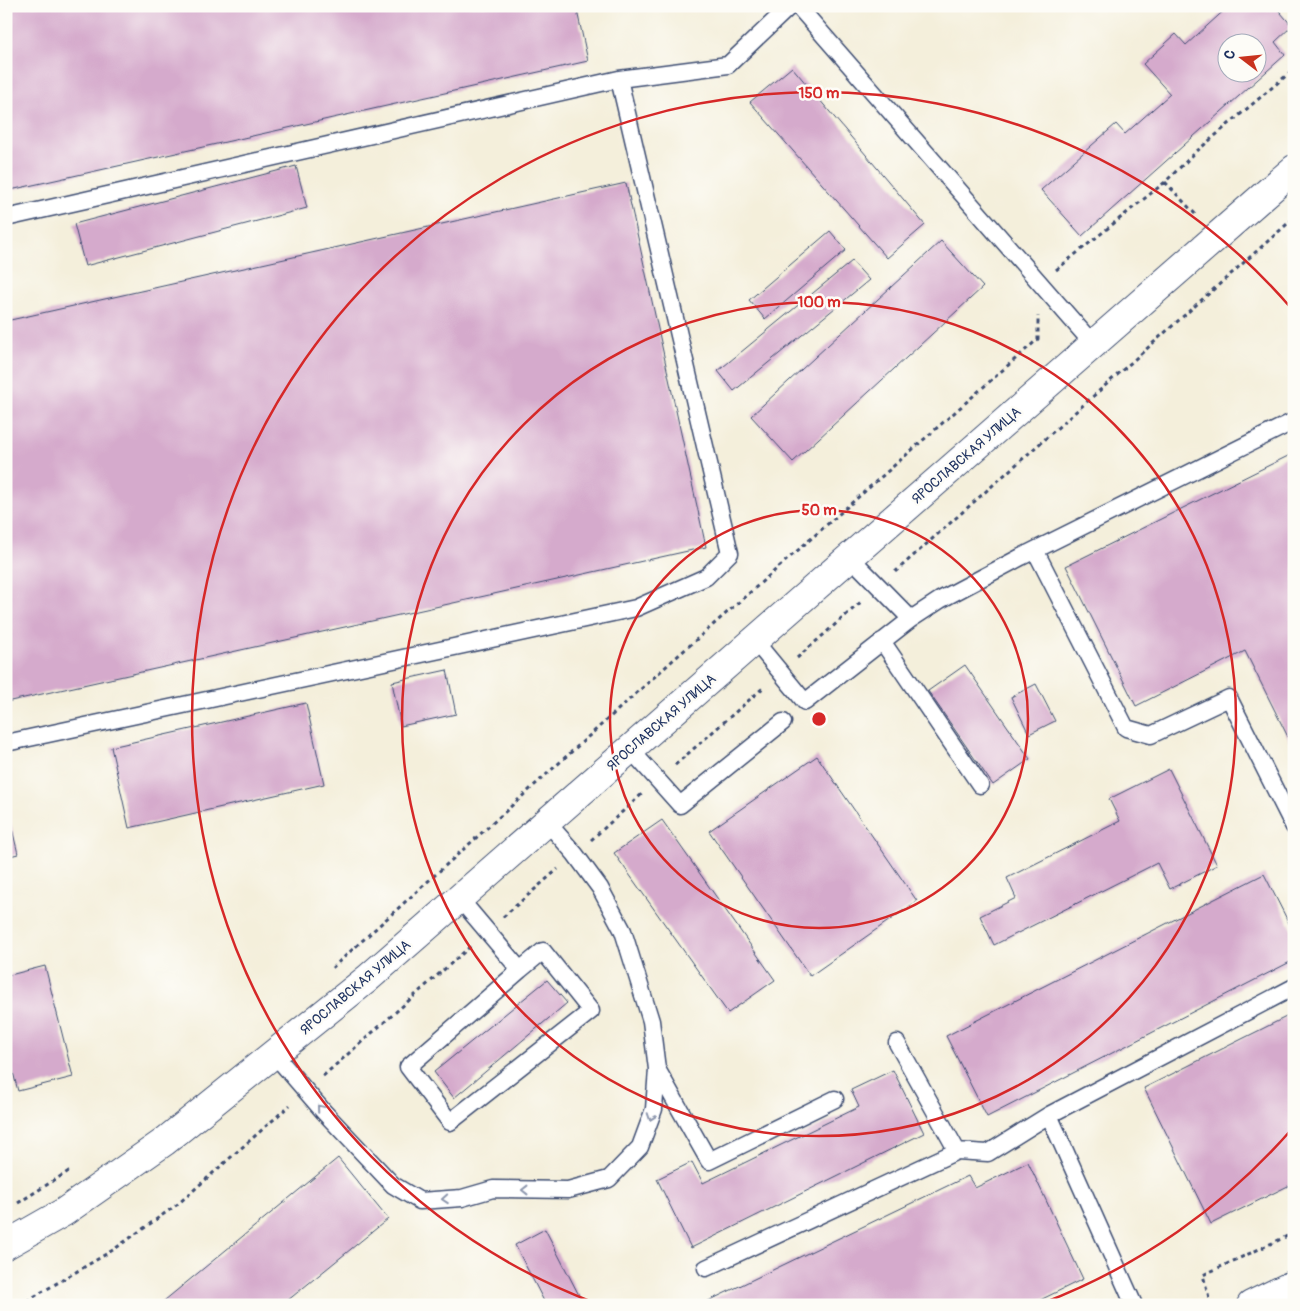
<svg xmlns="http://www.w3.org/2000/svg" width="1300" height="1311" viewBox="0 0 1300 1311" font-family="Pangolin,sans-serif">
<style>
.building{fill:#d5aacc;fill-rule:evenodd}
.lines{fill:none;stroke-linecap:round;stroke-linejoin:round}
.lane-casing{stroke:#3c4c71;stroke-width:19}
.street-casing{stroke:#3c4c71;stroke-width:30}
.secondary-casing{stroke:#3c4c71;stroke-width:30}
.path{stroke:#3c4c71;stroke-width:3;stroke-dasharray:4 4;stroke-linecap:butt}
.lane{stroke:#fff;stroke-width:16}
.street{stroke:#fff;stroke-width:28}
.secondary{stroke:#fff;stroke-width:28}
.oneway{stroke:#8d97ae}
.ring{fill:none;stroke:#d62828;stroke-width:2.5}
.labels{text-anchor:middle;stroke-width:5;stroke-linejoin:round;paint-order:stroke}
.street-label{font-size:14px;fill:#1b2f5e;stroke:#fdfcf7}
.centre{fill:#d62828;stroke:#fdfcf7;stroke-width:2.5}
.ring-label{font-size:15px;text-anchor:middle;font-weight:bold;fill:#d62828;stroke:#fdfcf7;stroke-width:5;stroke-linejoin:round;paint-order:stroke}
</style>
<rect width="100%" height="100%" fill="#fdfcf7"/>
<filter id="ink" filterUnits="userSpaceOnUse"><feTurbulence type="fractalNoise" baseFrequency=".02" numOctaves="2"/><feDisplacementMap in="SourceGraphic" scale="10" xChannelSelector="R" yChannelSelector="G"/><feConvolveMatrix kernelMatrix="1 2 1 2 8 2 1 2 1" color-interpolation-filters="sRGB"/></filter>
<filter id="wash" filterUnits="userSpaceOnUse"><feTurbulence type="fractalNoise" baseFrequency=".0096" numOctaves="4" result="noise"/><feDisplacementMap in="SourceGraphic" scale="20" xChannelSelector="R" yChannelSelector="G"/><feGaussianBlur stdDeviation="1.12" result="paint"/><feColorMatrix in="noise" values="0 0 0 0 0 0 0 0 0 0 0 0 0 0 0 0 0 1.4 0 .05"/><feComposite in="paint" operator="in"/></filter>
<g filter="url(#wash)">
<rect width="100%" height="100%" fill="#f4efdb"/>
<g id="blocks">
<path class="building" d="M6,6H576L588,61L6,191Z
M1229,6H1275L1292,26L1275,42L1285,55L1082,236L1041,190L1116,124L1125,134L1170,94L1143,64L1176,34L1186,45ZM1228,42H1258V72H1228Z
M792,67L925,225L887,258L750,102Z
M296,166L307,208L85,266L74,224Z
M626,183L706,547L6,702V321Z
M830,231L846,250L765,319L749,300Z
M941,241L983,287L793,462L751,416Z
M852,261L869,280L734,391L718,371Z
M1294,453V749L1245,651L1136,706L1066,566Z
M965,665L1030,759L993,785L928,691Z
M447,670L456,714L401,726L392,682Z
M1036,684L1055,721L1029,734L1011,697Z
M306,703L324,784L129,828L111,747Z
M817,756L917,901L810,976L709,831Z
M1169,769L1217,865L1170,889L1157,863L994,945L980,916L1016,898L1007,878L1120,821L1109,799Z
M6,803L18,854L6,857Z
M662,820L775,980L728,1013L614,853Z
M1264,874L1294,933V960L987,1117L946,1036Z
M45,966L73,1077L18,1091L6,1046V976Z
M547,980L567,1003L454,1098L434,1072Z
M1294,1013V1183L1211,1224L1144,1088Z
M893,1070L924,1133L691,1248L657,1179L692,1162L703,1183L859,1107L851,1090Z
M338,1158L388,1219L282,1305H159Z
M1028,1162L1083,1279L1030,1305H700L968,1176L975,1188Z
M545,1229L584,1305H546L515,1245Z"/>
</g>
</g>
<g filter="url(#ink)">
<use href="#blocks" fill-opacity="0" stroke="#3c4c71" stroke-width="1"/>
<g class="lines">
<g class="lane-casing">
<path id="lane" d="M798,6L1093,344
M619,79L728,65L790,6
M6,218L619,79L730,553L706,577L636,608L6,743
M1035,550L1126,728L1151,735L1229,698L1294,827
M850,557L911,619L940,600L1021,557L1294,421
M754,640L805,702L911,619
M882,641L980,785
M630,749L680,805L783,722
M459,898L520,970L543,951L591,1011L450,1122L408,1067L520,970
M897,1043L957,1151
M274,1054L324,1112L393,1185L420,1201L462,1198L493,1189L568,1190L609,1179L640,1147L654,1109L657,1069L651,1021L623,931L600,888L575,854L547,822
M657,1069L709,1161L835,1099
M706,1268L957,1151L988,1153L1049,1115
M1134,1305L1049,1115L1294,987"/>
</g>
<g class="street-casing">
<path id="street" d="M1251,1305L1294,1284"/>
</g>
<g class="secondary-casing">
<path id="secondary" d="M6,1245L64,1212L164,1142L367,979L1294,169"/>
</g>
<path class="path" d="M1165,182L1197,216
M1056,270L1165,182L1197,151L1294,69
M895,572L1294,218
M797,658L862,601
M675,765L764,687
M591,840L642,794
M503,917L558,869
M332,968L672,661L1038,339V316
M323,1076L472,945
M18,1203L72,1169
M20,1305L113,1250L178,1204L290,1105
M1211,1305L1203,1275L1294,1233"/>
<use href="#lane" class="lane"/>
<use href="#street" class="street"/>
<use href="#secondary" class="secondary"/>
</g>
<defs><path id="oneway-chevron" d="M-2-3.5L2.5 0L-2 3.5" fill="none" stroke-width="1.6" stroke-linecap="round" stroke-linejoin="round" transform="scale(1.25)"/></defs>
<g class="oneway">
<use href="#oneway-chevron" transform="translate(320 1108) rotate(-130)"/>
<use href="#oneway-chevron" transform="translate(651 1117) rotate(109)"/>
<use href="#oneway-chevron" transform="translate(525 1190) rotate(-180)"/>
<use href="#oneway-chevron" transform="translate(445 1199) rotate(176)"/>
</g>
</g>
<g class="ring">
<circle cx="819" cy="719" r="209"/>
<circle cx="819" cy="719" r="417"/>
<path d="M1291 1130A626 626 0 0 1 1043 1303M595 1303A626 626 0 1 1 1291 308"/>
</g>
<g class="labels">
<g class="street-label">
<text transform="translate(966 455) rotate(-41)" y="5">ЯРОСЛАВСКАЯ УЛИЦА</text>
<text transform="translate(661 722) rotate(-41)" y="5">ЯРОСЛАВСКАЯ УЛИЦА</text>
<text transform="translate(355 987) rotate(-40)" y="5">ЯРОСЛАВСКАЯ УЛИЦА</text>
</g>
</g>
<circle cx="819" cy="719" r="8" class="centre"/>
<g class="ring-label">
<text x="819" y="98">150 m</text>
<text x="819" y="307">100 m</text>
<text x="819" y="515">50 m</text>
</g>
<rect width="1300" height="1311" fill="none" stroke="#fdfcf7" stroke-width="25"/>
<g transform="translate(1242 58) rotate(286)"><circle r="24" fill="#fdfcf7" stroke="#a3aaba"/>
<path d="M0-4L9 19L0 12L-9 19Z" fill="#c8321e"/>
<text y="-8" font-size="14" font-weight="bold" text-anchor="middle" fill="#1b2f5e">С</text>
</g>
</svg>
